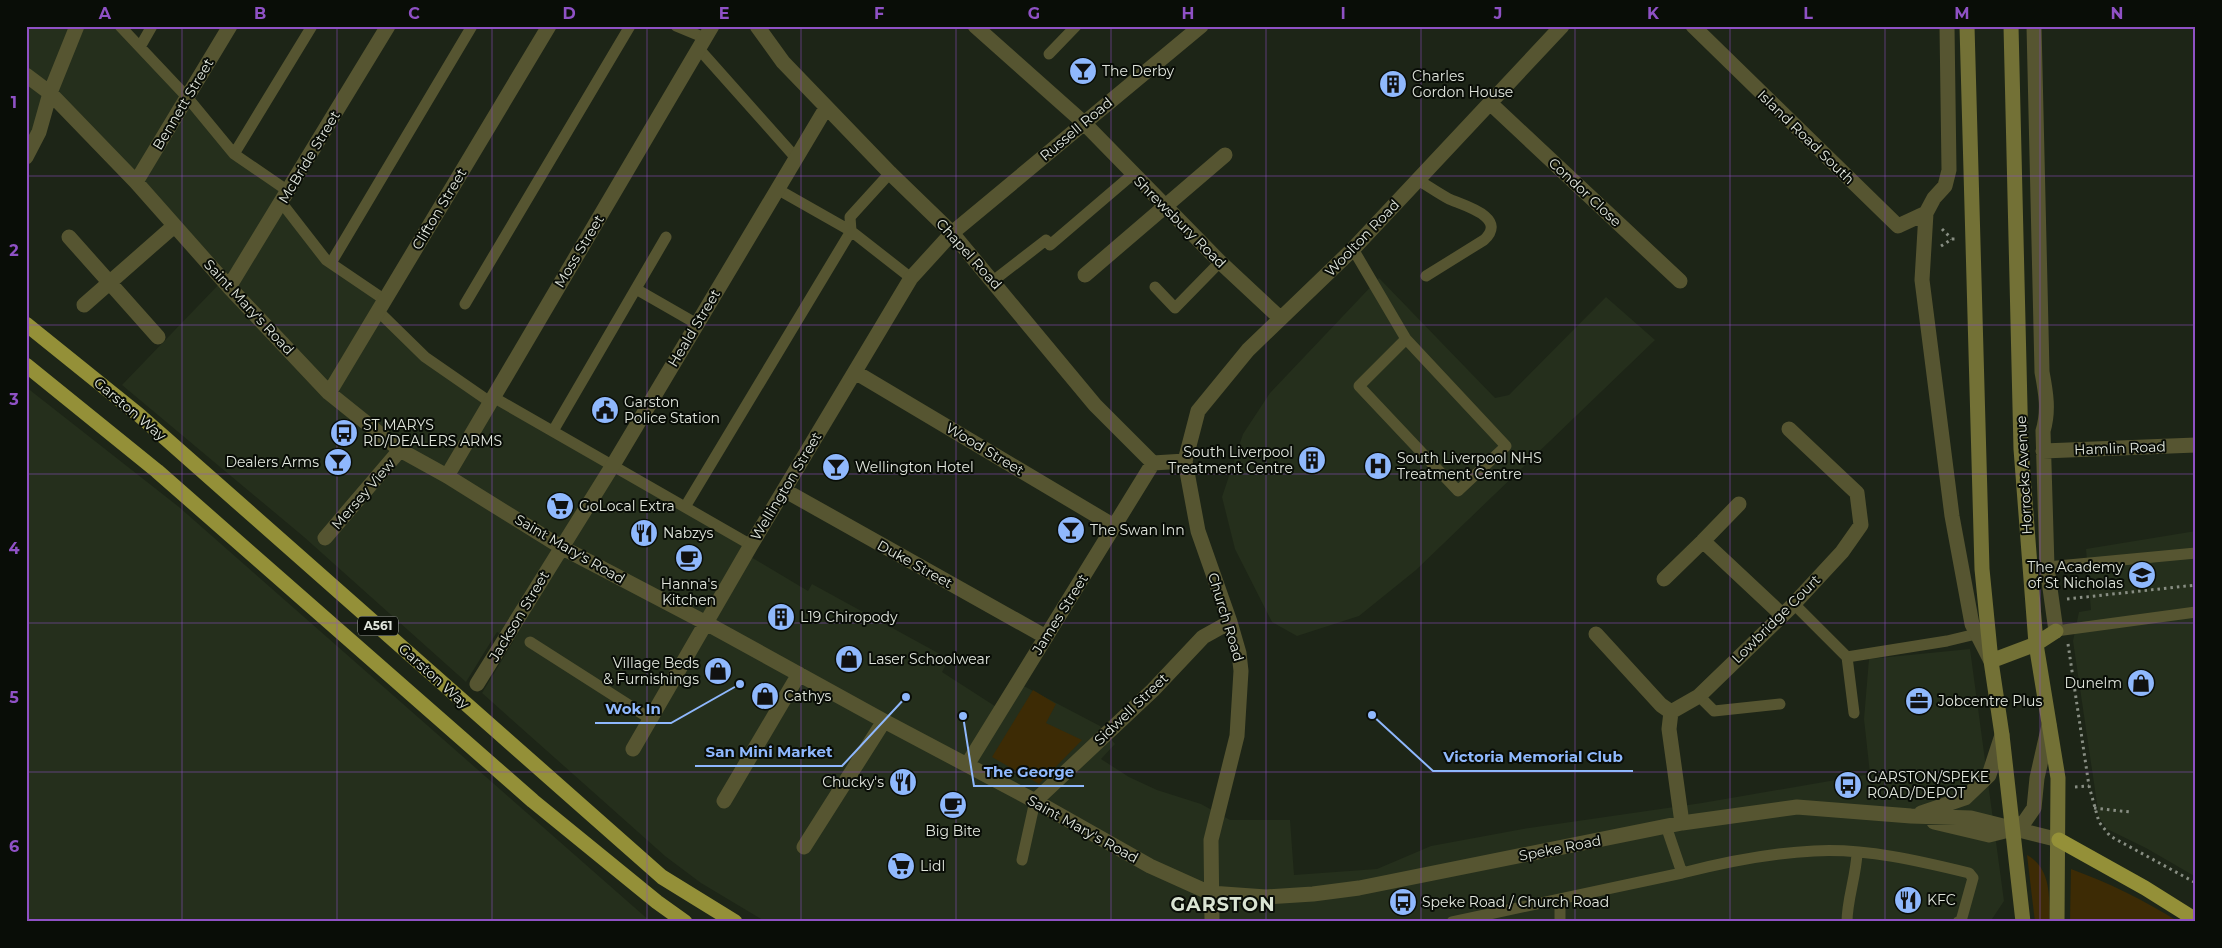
<svg xmlns="http://www.w3.org/2000/svg" width="2222" height="948" viewBox="0 0 2222 948" font-family="Montserrat,sans-serif">
<style>
.built{fill:#252f1c}
.green{fill:#3d2b05}
.lines{fill:none;stroke-linecap:round;stroke-linejoin:round}
.path{stroke:#888e83;stroke-width:3;stroke-dasharray:2.5 4;stroke-linecap:butt}
.service{stroke:#565531;stroke-width:11}
.pedestrian{stroke:#565531;stroke-width:15}
.minor{stroke:#565531;stroke-width:15}
.secondary{stroke:#737136;stroke-width:15}
.trunk{stroke:#949038;stroke-width:15}
.grid{fill:none;stroke:#8f51c5;stroke-width:1;stroke-opacity:0.55}
.labels{text-anchor:middle;stroke-width:4;stroke-linejoin:round;paint-order:stroke}
.shield{fill:#090d07;stroke:#a0a59d;stroke-width:1}
.shield-label{font-size:12px;font-weight:bold;fill:#e1e6dd}
.poi-label{font-size:14px;fill:#e1e6dd;stroke:#090d07;text-anchor:start}
.street-label{font-size:14px;fill:#e1e6dd;stroke:#090d07}
.district-label{font-size:19px;font-weight:bold;letter-spacing:1px;fill:#dae4d3;stroke:#090d07}
.leader{fill:none;stroke:#8fb8fd;stroke-width:2}
.callout-dot{fill:#8fb8fd;stroke:#090d07;stroke-width:2}
.callout-label{font-size:15px;text-anchor:middle;font-weight:bold;fill:#8fb8fd;stroke:#090d07;stroke-width:4;stroke-linejoin:round;paint-order:stroke}
.neatline{fill:none;stroke:#8f51c5;stroke-width:2}
.grid-label{font-size:16px;text-anchor:middle;font-weight:bold;fill:#8f51c5}
</style>
<rect width="100%" height="100%" fill="#1d2517"/>
<path class="built" d="M26,26H120L234,154L288,191L281,202L326,260L385,300L378,312L425,357L490,401L751,545L746,554L808,591L812,584L949,659L942,672L1001,710L1018,683L1100,726L1115,744L1101,759L1129,777L1157,790L1201,804L1230,820H1290L1294,875L1377,869L1431,846L1523,829L1702,803L1870,774L1864,719L1869,659L1970,649L2004,901L1990,922H766L701,883L665,856L482,693L514,640L497,632L466,682L304,537L122,385L223,280L50,93L26,157Z
M1379,278L1495,398L1509,395L1606,297L1655,340L1416,570L1359,616L1297,636L1272,622L1235,549L1222,497L1243,434L1270,393Z
M26,387L179,507L651,922H26Z
M2196,531V877L2146,848L2107,829L2099,817L2073,641L2079,612L2091,610L2086,549Z"/>
<path class="green" d="M1033,690L1056,704L1046,723L1082,740L1039,784L992,757Z
M2027,855C2051,868 2050,897 2049,922H2035Z
M2071,869C2109,883 2144,900 2179,922H2070Z"/>
<g class="lines">
<path class="path" d="M1942,229L1952,239
M1941,246L1952,239H1958
M2067,599L2196,585
M2068,644L2089,786L2099,822L2110,836L2196,883
M2075,787L2089,786
M2094,808L2130,812"/>
<path class="service" d="M120,26L187,97L234,154L288,191
M676,26L705,38
M140,47L152,26
M699,49L796,158
M1049,54L1076,26
M234,154L312,26
M1418,180C1428,186 1438,193 1449,199C1462,205 1509,217 1484,240L1426,276
M777,189L851,231L911,278
M281,202L326,260L385,300
M1353,249L1406,339L1506,446L1458,491L1359,386L1406,339
M331,263L472,26
M993,281L1046,240L1050,245L1133,174
M1155,287L1175,308L1220,262
M636,289L697,324
M465,304L630,26
M378,311L425,357L490,402
M493,397L751,545
M553,431L666,237
M685,507L851,231L850,217L890,173
M2047,567L2196,553
M1794,604L1847,657L1854,713
M2056,631L2196,612
M530,642L649,718
M1847,657L1947,641L1976,634
M1699,696L1714,711L1780,704
M1666,826L1682,873C1725,862 1769,853 1814,851C1865,848 1920,861 1969,873L1973,878L1961,921L1958,922
M1022,860L1035,801
M1560,899V922
M1452,922L1682,873
M1847,922C1847,899 1856,877 1857,853"/>
<path class="pedestrian" d="M1085,275L1225,155"/>
<path class="minor" d="M757,26L783,62L890,173L952,233L1095,405L1153,463L1185,461
M975,26L1084,123L1220,262L1280,318
M1693,26L1898,226L1926,213
M1947,26L1949,170L1945,186L1934,198L1926,213L1922,280L1952,516L1972,624L1991,661
M2034,26L2042,372C2046,393 2049,411 2043,431L2047,567L2056,631
M26,75L50,93L136,182L229,287L329,393L400,450L447,476L561,547L706,623L884,721L1035,801L1150,866L1210,893L1266,897L1313,894L1359,888L1682,823L1797,807L1911,816L1971,818L2059,840
M1490,103L1680,281
M26,157L39,132L50,93L77,26
M136,182L230,26
M69,237L158,337
M229,287L388,26
M84,305L174,226
M855,372L1114,526
M329,393L549,26
M2043,451L2196,445
M447,476L712,26
M784,490L1046,637
M325,538L400,450
M1703,541L1739,504
M1664,579L1703,541L1782,615
M1596,634L1661,705L1671,712
M477,684L613,465L826,108
M1671,712L1699,696L1791,607L1842,552L1861,525L1857,493L1789,429
M1671,712L1669,729L1682,823
M633,749L751,545L911,278L952,233L1201,26
M967,765L1153,463
M724,801L799,674
M1035,801L1153,690L1203,637L1230,622
M1921,813L1965,798L1989,775L2002,735
M1934,822L1989,835L2013,829L2025,821L2034,808L2037,778L2049,725
M804,847L884,721
M1212,922L1211,840L1237,736L1241,671L1239,653L1230,622L1198,531L1185,461L1198,411L1248,350L1353,249L1562,26"/>
<path class="secondary" d="M1967,26L1982,569L1991,661L2002,735L2023,922
M2011,26L2021,449L2036,644L2058,778L2057,922
M1991,661L2036,644L2056,631"/>
<path class="trunk" d="M26,324L139,415L662,877L735,922
M26,365L157,471L533,801L657,902L685,922
M2059,840L2145,888L2196,920"/>
</g>
<path class="grid" d="M182,26V922M337,26V922M492,26V922M647,26V922M801,26V922M956,26V922M1111,26V922M1266,26V922M1421,26V922M1575,26V922M1730,26V922M1885,26V922M2040,26V922M26,176H2196M26,325H2196M26,474H2196M26,623H2196M26,772H2196"/>
<defs>
<g id="bar-disc" transform="scale(1.4375)"><circle r="9.5" fill="#8fb8fd" stroke="#090d07"/><path d="M-6-5H6L.8 .8V4.5H3.5V6h-7V4.5H-.8V.8Z" fill="#111"/></g>
<g id="building-disc" transform="scale(1.4375)"><circle r="9.5" fill="#8fb8fd" stroke="#090d07"/><path d="M-4-6H4V6H1V3H-1V6H-4ZM-2.5-4.3h1.7v1.8h-1.7ZM.8-4.3h1.7v1.8H.8ZM-2.5-1h1.7V.8h-1.7ZM.8-1h1.7V.8H.8Z" fill="#111"/></g>
<g id="civic-disc" transform="scale(1.4375)"><circle r="9.5" fill="#8fb8fd" stroke="#090d07"/><path d="M-.6-6.5H3V-4.5H.6V-3L4-1V1h2V6H-6V1h2V-1L-.6-3ZM-1.2 2.5V6h2.4V2.5Z" fill="#111"/></g>
<g id="bus-disc" transform="scale(1.4375)"><circle r="9.5" fill="#8fb8fd" stroke="#090d07"/><path d="M-5-6H5V4H4V6H2V4H-2V6H-4V4H-5ZM-3.5-4V0h7V-4ZM-3.5 1.2v1.5H-2V1.2ZM2 1.2v1.5H3.5V1.2Z" fill="#111"/></g>
<g id="hospital-disc" transform="scale(1.4375)"><circle r="9.5" fill="#8fb8fd" stroke="#090d07"/><path d="M-5-5h3v3.5h4V-5h3V5h-3V1.5h-4V5h-3Z" fill="#111"/></g>
<g id="supermarket-disc" transform="scale(1.4375)"><circle r="9.5" fill="#8fb8fd" stroke="#090d07"/><path d="M-6-5.5h2.5l.6 2H6L4.5 2H-2.5L-4.4-4H-6ZM-1.5 3.2a1.3 1.3 0 1 0 .1 0ZM3 3.2a1.3 1.3 0 1 0 .1 0Z" fill="#111"/></g>
<g id="restaurant-disc" transform="scale(1.4375)"><circle r="9.5" fill="#8fb8fd" stroke="#090d07"/><path d="M-5-6h1v4h1v-4h1v4h1v-4h1v5L-1.5 .5V6h-2V.5L-5-1ZM5-6V6H3V1.5H1.5Q1.5-4 5-6Z" fill="#111"/></g>
<g id="cafe-disc" transform="scale(1.4375)"><circle r="9.5" fill="#8fb8fd" stroke="#090d07"/><path d="M-5.5-4.5H6V0H3Q3 3.5 0 3.5H-2.5Q-5.5 3.5-5.5 0ZM3-3.2v2h1.7v-2ZM-6 4.5H4V6H-6Z" fill="#111"/></g>
<g id="school-disc" transform="scale(1.4375)"><circle r="9.5" fill="#8fb8fd" stroke="#090d07"/><path d="M0-5L7-2L0 1L-7-2ZM-4 1L0 2.5L4 1V4Q0 6-4 4Z" fill="#111"/></g>
<g id="shop-disc" transform="scale(1.4375)"><circle r="9.5" fill="#8fb8fd" stroke="#090d07"/><path d="M-5-2.5h2.3a2.7 3.5 0 0 1 5.4 0H5L5.5 6h-11ZM-1.5-2.5h3a1.5 2.3 0 0 0-3 0Z" fill="#111"/></g>
<g id="office-disc" transform="scale(1.4375)"><circle r="9.5" fill="#8fb8fd" stroke="#090d07"/><path d="M-6-3h4V-5.5h4V-3h4V5H-6ZM-1-4.5V-3h2v-1.5ZM-6 0V1H6V0Z" fill="#111"/></g>
</defs>
<g fill-rule="evenodd">
<use href="#bar-disc" x="1083" y="71"/>
<use href="#building-disc" x="1393" y="84"/>
<use href="#civic-disc" x="605" y="410"/>
<use href="#bus-disc" x="344" y="433"/>
<use href="#building-disc" x="1312" y="460"/>
<use href="#bar-disc" x="338" y="462"/>
<use href="#hospital-disc" x="1378" y="466"/>
<use href="#bar-disc" x="836" y="467"/>
<use href="#supermarket-disc" x="560" y="506"/>
<use href="#bar-disc" x="1071" y="530"/>
<use href="#restaurant-disc" x="644" y="533"/>
<use href="#cafe-disc" x="689" y="558"/>
<use href="#school-disc" x="2142" y="575"/>
<use href="#building-disc" x="781" y="617"/>
<use href="#shop-disc" x="849" y="659"/>
<use href="#shop-disc" x="718" y="671"/>
<use href="#shop-disc" x="2141" y="683"/>
<use href="#shop-disc" x="765" y="696"/>
<use href="#office-disc" x="1919" y="701"/>
<use href="#restaurant-disc" x="903" y="782"/>
<use href="#bus-disc" x="1848" y="785"/>
<use href="#cafe-disc" x="953" y="805"/>
<use href="#supermarket-disc" x="901" y="866"/>
<use href="#restaurant-disc" x="1908" y="900"/>
<use href="#bus-disc" x="1403" y="902"/>
</g>
<g class="labels">
<rect class="shield" x="358" y="616.5" width="40" height="19" rx="4"/>
<g class="shield-label">
<text x="378" y="630">A561</text>
</g>
<g class="poi-label">
<text x="1102" y="76">The Derby</text>
<text x="1412" y="81">Charles<tspan x="1412" dy="16">Gordon House</tspan></text>
<text x="624" y="407">Garston<tspan x="624" dy="16">Police Station</tspan></text>
<text x="363" y="430">ST MARYS<tspan x="363" dy="16">RD/DEALERS ARMS</tspan></text>
<text x="1293" y="457" text-anchor="end">South Liverpool<tspan x="1293" dy="16">Treatment Centre</tspan></text>
<text x="1397" y="463">South Liverpool NHS<tspan x="1397" dy="16">Treatment Centre</tspan></text>
<text x="319" y="467" text-anchor="end">Dealers Arms</text>
<text x="855" y="472">Wellington Hotel</text>
<text x="579" y="511">GoLocal Extra</text>
<text x="1090" y="535">The Swan Inn</text>
<text x="663" y="538">Nabzys</text>
<text x="2123" y="572" text-anchor="end">The Academy<tspan x="2123" dy="16">of St Nicholas</tspan></text>
<text x="689" y="589" text-anchor="middle">Hanna's<tspan x="689" dy="16">Kitchen</tspan></text>
<text x="800" y="622">L19 Chiropody</text>
<text x="868" y="664">Laser Schoolwear</text>
<text x="699" y="668" text-anchor="end">Village Beds<tspan x="699" dy="16">&amp; Furnishings</tspan></text>
<text x="2122" y="688" text-anchor="end">Dunelm</text>
<text x="784" y="701">Cathys</text>
<text x="1938" y="706">Jobcentre Plus</text>
<text x="1867" y="782">GARSTON/SPEKE<tspan x="1867" dy="16">ROAD/DEPOT</tspan></text>
<text x="884" y="787" text-anchor="end">Chucky's</text>
<text x="953" y="836" text-anchor="middle">Big Bite</text>
<text x="920" y="871">Lidl</text>
<text x="1927" y="905">KFC</text>
<text x="1422" y="907">Speke Road / Church Road</text>
</g>
<g class="street-label">
<text transform="translate(183 104) rotate(-59)" y="5">Bennett Street</text>
<text transform="translate(1076 129) rotate(-40)" y="5">Russell Road</text>
<text transform="translate(1806 137) rotate(44)" y="5">Island Road South</text>
<text transform="translate(309 157) rotate(-59)" y="5">McBride Street</text>
<text transform="translate(1585 192) rotate(43)" y="5">Condor Close</text>
<text transform="translate(439 209) rotate(-59)" y="5">Clifton Street</text>
<text transform="translate(1180 222) rotate(45)" y="5">Shrewsbury Road</text>
<text transform="translate(1362 238) rotate(-46)" y="5">Woolton Road</text>
<text transform="translate(579 251) rotate(-59)" y="5">Moss Street</text>
<text transform="translate(969 254) rotate(48)" y="5">Chapel Road</text>
<text transform="translate(249 307) rotate(47)" y="5">Saint Mary's Road</text>
<text transform="translate(694 328) rotate(-59)" y="5">Heald Street</text>
<text transform="translate(130 409) rotate(40)" y="5">Garston Way</text>
<text transform="translate(2120 448) rotate(-2)" y="5">Hamlin Road</text>
<text transform="translate(985 449) rotate(31)" y="5">Wood Street</text>
<text transform="translate(2024 475) rotate(-93)" y="5">Horrocks Avenue</text>
<text transform="translate(786 486) rotate(-59)" y="5">Wellington Street</text>
<text transform="translate(363 494) rotate(-49)" y="5">Mersey View</text>
<text transform="translate(570 549) rotate(30)" y="5">Saint Mary's Road</text>
<text transform="translate(915 564) rotate(29)" y="5">Duke Street</text>
<text transform="translate(1060 614) rotate(-58)" y="5">James Street</text>
<text transform="translate(519 616) rotate(-59)" y="5">Jackson Street</text>
<text transform="translate(1226 617) rotate(73)" y="5">Church Road</text>
<text transform="translate(1776 619) rotate(-45)" y="5">Lowbridge Court</text>
<text transform="translate(434 676) rotate(42)" y="5">Garston Way</text>
<text transform="translate(1131 709) rotate(-44)" y="5">Sidwell Street</text>
<text transform="translate(1083 829) rotate(29)" y="5">Saint Mary's Road</text>
<text transform="translate(1560 848) rotate(-11)" y="5">Speke Road</text>
</g>
<g class="district-label">
<text x="1223" y="911">GARSTON</text>
</g>
</g>
<path class="leader" d="M740 684L671 723H595M906 697L842 766H695M1372 715L1433 771H1633M963 716L974 786H1084"/>
<g class="callout-dot">
<circle cx="740" cy="684" r="5"/>
<circle cx="906" cy="697" r="5"/>
<circle cx="1372" cy="715" r="5"/>
<circle cx="963" cy="716" r="5"/>
</g>
<g class="callout-label">
<text x="633" y="714">Wok In</text>
<text x="769" y="757">San Mini Market</text>
<text x="1533" y="762">Victoria Memorial Club</text>
<text x="1029" y="777">The George</text>
</g>
<rect width="2222" height="948" fill="none" stroke="#090d07" stroke-width="55"/>
<rect x="28" y="28" width="2166" height="892" class="neatline"/>
<g class="grid-label">
<text x="105" y="19">A</text>
<text x="260" y="19">B</text>
<text x="414" y="19">C</text>
<text x="569" y="19">D</text>
<text x="724" y="19">E</text>
<text x="879" y="19">F</text>
<text x="1034" y="19">G</text>
<text x="1188" y="19">H</text>
<text x="1343" y="19">I</text>
<text x="1498" y="19">J</text>
<text x="1653" y="19">K</text>
<text x="1808" y="19">L</text>
<text x="1962" y="19">M</text>
<text x="2117" y="19">N</text>
<text x="14" y="108">1</text>
<text x="14" y="256">2</text>
<text x="14" y="405">3</text>
<text x="14" y="554">4</text>
<text x="14" y="703">5</text>
<text x="14" y="852">6</text>
</g>
</svg>
